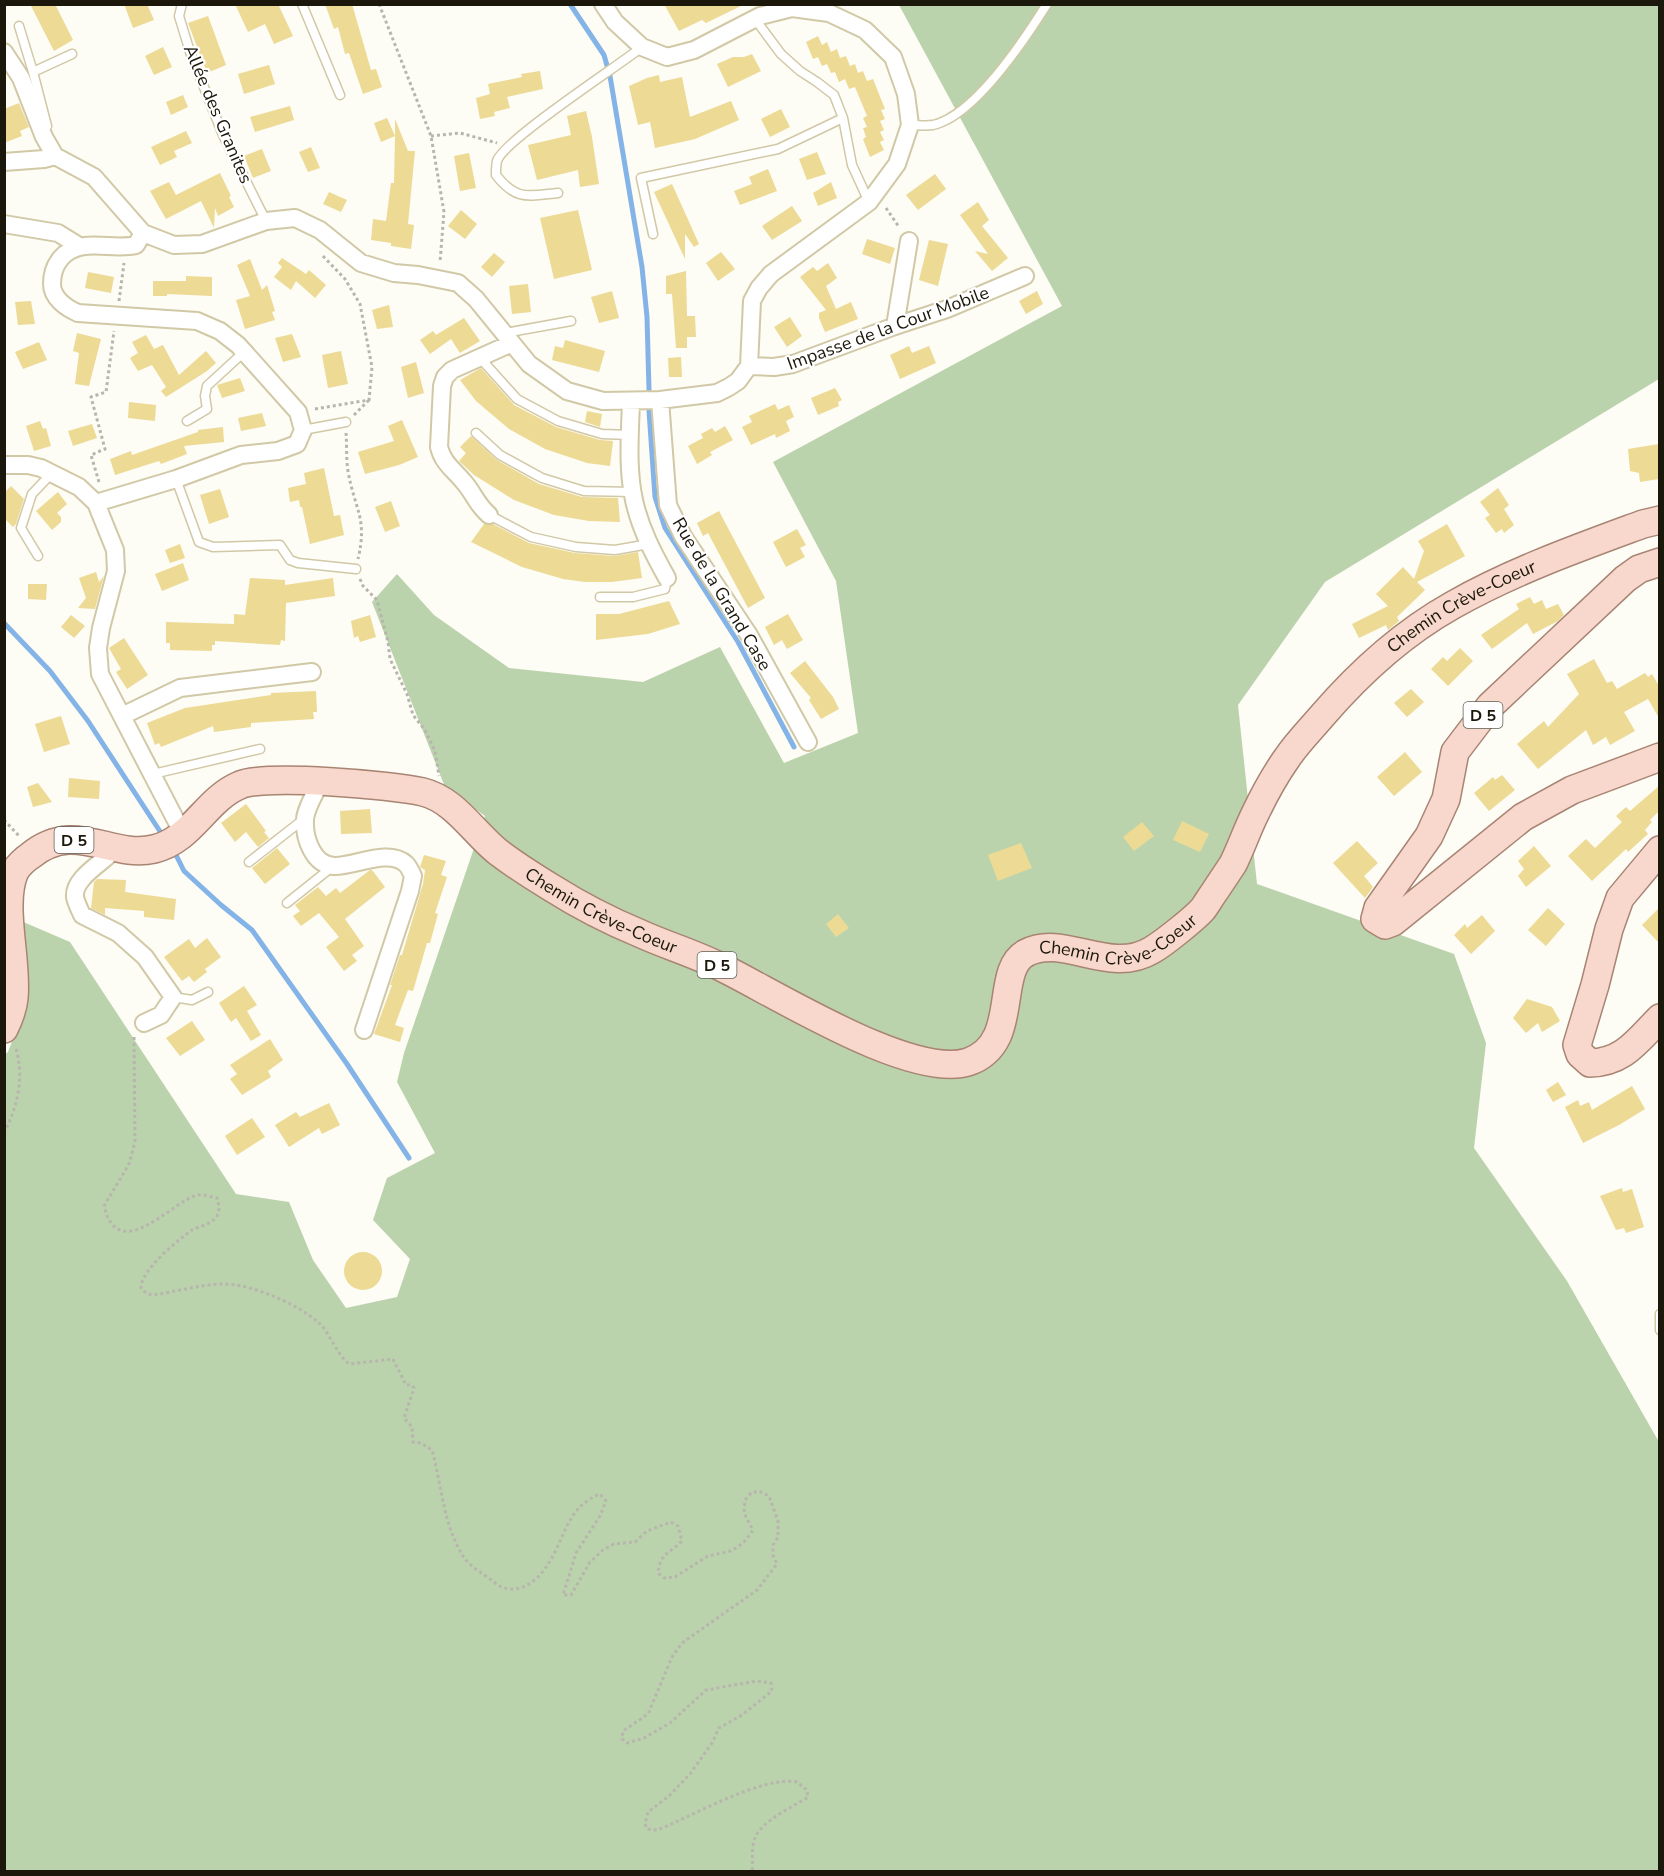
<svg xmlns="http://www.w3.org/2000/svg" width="1664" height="1876" viewBox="0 0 1664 1876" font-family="'Nunito Sans',sans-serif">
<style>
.green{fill:#bbd3ac}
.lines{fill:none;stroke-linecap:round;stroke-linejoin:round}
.stream{stroke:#84b4e7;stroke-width:5}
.building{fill:#edda95}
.lane-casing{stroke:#d1c8a6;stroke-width:11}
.street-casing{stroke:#d1c8a6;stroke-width:20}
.primary-casing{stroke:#a88473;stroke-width:30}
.path{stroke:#b7b6ad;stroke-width:3;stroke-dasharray:3 3;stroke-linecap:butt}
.lane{stroke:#fff;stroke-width:8}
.street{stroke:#fff;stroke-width:16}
.primary{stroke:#f8d8cd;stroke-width:27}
.labels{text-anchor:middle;stroke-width:4.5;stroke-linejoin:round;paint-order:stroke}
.shield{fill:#fff;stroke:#5f5d54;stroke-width:1.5}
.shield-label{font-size:16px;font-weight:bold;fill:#1b180b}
.street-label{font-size:18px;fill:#1b180b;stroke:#fff}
</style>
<rect width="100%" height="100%" fill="#fdfcf5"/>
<path class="green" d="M899,5H1659V379L1325,582L1238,705L1257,884L1454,954L1486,1043L1474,1148L1567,1281L1659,1442V1871L5,1872L4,1055L8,1052L25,1007L7,915L70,942L236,1194L289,1202L313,1260L346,1308L397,1297L410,1259L373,1220L387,1178L435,1153L397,1082L404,1053L485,816L445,787L372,602L397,574L434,615L509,668L643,682L720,647L784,763L858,733L836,581L773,462L1062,306Z"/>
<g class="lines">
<path class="stream" d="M570,4L604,55L610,76L642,267L647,317L649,390
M649,411L655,497L665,528L738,642L794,747
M4,623L50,671L88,721L163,836
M175,853L184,871L221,905L252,930L347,1064L409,1158"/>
</g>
<path class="building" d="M30,4H55L73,40L54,51Z
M124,4H147L154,20L133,28Z
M235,4H278L293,36L274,44L265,24L248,32Z
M325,4H352L371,70L376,69L382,87L363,94L349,53L345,54L338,27L334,29Z
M664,4H745L706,23L702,20L679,31Z
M208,16L226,65L207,73L188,23Z
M818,36L822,45L827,42L831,52L837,49L840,58L846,56L850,66L855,64L858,73L863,71L867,81L873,79L885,109L881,110L885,119L880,121L884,130L880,132L884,140L880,142L884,150L870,157L863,139L866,137L863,128L867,127L863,118L867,116L855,87L849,89L845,79L839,82L835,72L831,73L827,64L822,66L818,57L813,59L806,42Z
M163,47L172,67L154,75L145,56Z
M752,54L761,71L728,87L717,64L733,57H744Z
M269,65L275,84L244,94L238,74Z
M540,71L543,89L507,97L510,108L494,112L495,116L480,119L476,98L490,94L488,84L522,77L521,74Z
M659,75L660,82L682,77L690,117L731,101L739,120L695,139L655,148L650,122L638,125L629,86L647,78Z
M183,95L188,107L171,115L166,102Z
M19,103L29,127L20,131L22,136L4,143V109Z
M290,106L294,120L255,132L250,117Z
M781,109L790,127L770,137L761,119Z
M586,111L592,137L599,184L580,187L578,170L537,180L528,145L571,135L567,116Z
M387,118L395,136V119L408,151H415L408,224L414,225L411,249L391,246V243L371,240L373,219L386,221L391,183H394L395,136L381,142L374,123Z
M186,131L192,143L174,151L177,157L160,165L151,147Z
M311,147L320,168L308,172L299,152Z
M262,149L271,171L253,178L244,156Z
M817,152L826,174L807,180L799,159Z
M469,153L476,188L460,191L454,156Z
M768,169L777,191L740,205L734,191L752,184L749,177Z
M220,173L231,196L229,197L234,207L218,216L215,208L214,228L201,201L166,219L150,191L169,182L176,195Z
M935,174L946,189L918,210L906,195Z
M831,182L837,198L818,206L813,193Z
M672,184L699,244L694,247L685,234V259L654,192Z
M329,192L347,200L341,212L323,204Z
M978,202L989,220L982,226L1008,258L992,271L975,251L988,254L960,215Z
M792,206L802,221L772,240L762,226Z
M461,210L477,224L465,239L448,226Z
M578,210L592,270L554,279L540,218Z
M867,239L895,248L890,264L862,254Z
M929,240L948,244L938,286L919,280Z
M721,252L735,269L718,281L706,263Z
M494,253L505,262L492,277L481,267Z
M282,258L306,274L309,270L326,285L315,298L296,281L291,290L274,277L282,267L278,263Z
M250,259L262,290L267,285L275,311L272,312L275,320L245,329L236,300L250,296L237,265Z
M828,263L837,278L826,286L836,309L851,302L858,319L825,332L819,318V313L826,310L800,277L813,267L817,271Z
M686,271L687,316H695L696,337H687V348H676L672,294H666V276Z
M88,272L114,277L111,293L85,288Z
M186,276L212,277V296L167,294V296H153V281H186Z
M528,284L531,312L512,314L509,286Z
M612,291L619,318L599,323L591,297Z
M1037,291L1043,304L1026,314L1019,301Z
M31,301L35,324L18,325L15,302Z
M389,305L393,327L377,329L372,310Z
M790,317L802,336L787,347L774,327Z
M464,318L480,341L460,353L451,339L430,354L420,340L433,331L436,335Z
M77,333L101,339L89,386L75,384L79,353L73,351Z
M292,334L301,357L283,362L275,338Z
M146,335L154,349L163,345L179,375L206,351L216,363L207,371L166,397L161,391L166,387L152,365L138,371L130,358L138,353L132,342Z
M565,340L605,351L599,372L552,360L555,346L563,348Z
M39,342L47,360L23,369L15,352Z
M909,346L912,353L929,346L936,363L900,379L890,355Z
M341,351L348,384L328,388L322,355Z
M681,357L682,377H669L668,358Z
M416,362L424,393L408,398L401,367Z
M481,368L514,405L556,427L600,440L613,441L610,466L587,463L545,449L509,429L476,401L460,380Z
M240,378L245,391L222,398L217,385Z
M835,388L842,400L838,402L839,406L818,415L811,398Z
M129,402L156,405L155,421L128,418Z
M775,404L778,410L789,405L794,417L786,421L790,431L776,438L775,434L751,445L742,427L752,422L749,416Z
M587,411L602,414L600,427L585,422Z
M262,413L266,426L241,431L238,418Z
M402,420L418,457L399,465L365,474L358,452L394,441L388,426Z
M40,421L43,429L46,428L51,446L34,451L26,426Z
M92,424L97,438L73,446L68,431Z
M725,426L733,440L710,452L712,455L697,464L688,446L703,438L701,434L712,428L715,432Z
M223,427L224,442L184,446L187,454L161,464L159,461L115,475L110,459L131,451L132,455L198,432V430Z
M471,436L497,460L539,484L582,497L618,498L620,522L589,521L554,515L514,500L474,475L459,461L466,453L460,447Z
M1659,444V479L1640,482L1639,473L1630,471L1628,449Z
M324,468L334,516L340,515L344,535L310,544L302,507H300L299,500L290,502L288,488L306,484L304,473Z
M11,486L24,499L16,524L13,527L4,518V493Z
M1498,488L1509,505L1504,509L1514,525L1504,533L1502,529L1496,533L1485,518L1490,515L1480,502Z
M220,489L229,517L209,524L200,495Z
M58,492L67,504L57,513L61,517V522L52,530L36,511Z
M391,501L400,526L385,532L375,507Z
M719,511L765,598L748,608L708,533L703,536L697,523Z
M484,524H493L529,543L575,553L615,556L638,552L642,578L612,582H585L563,579L522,567L471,542Z
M1447,524L1465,556L1417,582L1425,590L1397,617L1399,621L1388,630L1386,625L1359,638L1352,624L1388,606L1376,594L1403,567L1414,579L1424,551L1418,541Z
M797,529L806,545L800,548L805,557L786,567L773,542Z
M180,544L185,558L170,563L165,550Z
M183,563L189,580L162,591L155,574Z
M96,572L99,582L104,576L95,609L78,608L86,598L79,578Z
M250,578L285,580V585L333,578L335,596L286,603L285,641L281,640L280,645L215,641V645H212V651L170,650V643H166V622L234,624V614L245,615Z
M28,584H47L46,600L28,599Z
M1530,597L1534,604L1542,600L1546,609L1558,604L1564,615L1558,621L1533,634L1527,623L1492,649L1481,635L1519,609L1516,604Z
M669,601L680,624L648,634L596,640V614H619Z
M788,614L803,640L787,649L782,640L774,645L765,627Z
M71,615L85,626L74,638L61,627Z
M370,615L376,637L360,642L358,636L354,638L351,621Z
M124,638L148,675L127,689L116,672L121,669L109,648Z
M1460,648L1473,661L1448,686L1431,669L1443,657L1447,661Z
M1594,659L1607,683L1612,681L1617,689L1645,673L1648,677L1652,674L1659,686V718L1648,699L1624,712L1635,731L1610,745L1606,737L1593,745L1586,730L1538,769L1517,744L1544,721L1548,727L1579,694L1567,674Z
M805,661L833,697L839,709L821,719L809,700L811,698L790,673Z
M1411,689L1424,702L1407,717L1394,703Z
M316,691L317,712H313L314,719L251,723V727L214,732L213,726L161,747L159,743L155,745L147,723L185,708L271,695V693Z
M61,716L70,744L44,752L35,724Z
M1405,752L1422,772L1394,796L1377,777Z
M1502,775L1515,790L1489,811L1474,793L1493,777L1495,780Z
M69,778L100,781L99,799L68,797Z
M38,783L52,802L33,807L27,787Z
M1659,786V811L1650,820L1652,822L1645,830L1648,834L1628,852L1626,849L1592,881L1568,856L1586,839L1595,848L1622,822L1616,816L1626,807L1630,811Z
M246,804L266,831L264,832L269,838L258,847L246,832L235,842L221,823Z
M370,809L372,833L341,834L340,811Z
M1182,821L1209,834L1200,852L1173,840Z
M1142,822L1154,836L1134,851L1123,837Z
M1357,841L1378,863L1364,876L1373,887L1365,898L1333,863Z
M1021,843L1032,868L998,881L988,855Z
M1534,846L1551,866L1526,887L1518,876L1524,869L1518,861Z
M277,848L290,864L265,884L252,868Z
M424,855L446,861L441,875L447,877L435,913L438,914L430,943H427L413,991L408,990L395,1025L404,1028L400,1042L374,1034L392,985H390L400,955H402L423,884L425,870L420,867Z
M370,870H372L385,887L345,919L364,946L352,955L357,961L344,971L326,947L339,937L319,913L301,926L293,916L300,911L295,905L318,887L326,896L336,888L340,893Z
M97,879L126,880L125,892L176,899L174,920L144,917V911L105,908V915L91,908L94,882Z
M1548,908L1565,924L1546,946L1528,930Z
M1659,908V943L1642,925Z
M838,914L849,928L836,937L826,924Z
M1482,915L1495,931L1471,954L1454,935L1465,924L1467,928Z
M207,938L221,957L205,969L207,972L194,982L189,976L182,981L164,957L189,939L195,948Z
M244,986L257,1005L247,1011L261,1035L251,1041L236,1018L231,1022L219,1003Z
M1527,999L1552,1007L1560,1021L1542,1032L1538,1023L1526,1033L1513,1018Z
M192,1021L205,1040L180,1056L166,1038Z
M270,1039L283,1060L268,1071L271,1077L242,1095L230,1079L237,1074L230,1065Z
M1558,1082L1566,1095L1553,1102L1546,1090Z
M1632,1086L1645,1109L1619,1125L1583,1143L1565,1107L1578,1100L1580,1106L1589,1102L1592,1110Z
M329,1103L340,1125L322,1134L319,1128L289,1147L275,1125L296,1112L300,1117Z
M252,1118L265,1137L237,1155L225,1136Z
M1622,1188L1623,1192L1632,1189L1644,1227L1626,1233L1624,1228L1616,1230L1600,1196Z
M344 1271a19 19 0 1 1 38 0a19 19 0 1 1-38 0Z"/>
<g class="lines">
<g class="lane-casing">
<path id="lane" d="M182,4L179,16L190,52L223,135L266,221
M302,4L340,95
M755,19L781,54L800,71L817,82L834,95L843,118L852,165L869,202
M19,26L33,72
M910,125C917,125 926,126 933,125C974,116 1025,39 1047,4
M47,126L33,72L72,54
M558,193C528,196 516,201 496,175C496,171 496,165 497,161C503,141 618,66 642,47
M653,234L641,178L778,149L843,118
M505,333L571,321
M481,359L517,399L558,421L602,434L631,435
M187,421L207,409L205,396L207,386L244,352
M303,430L346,422
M476,433L500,455L542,478L584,491L633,492
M176,479L199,542L213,547L280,545L290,560L298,563L356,569
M489,515L531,537L576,547L615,550L649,544
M38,556L21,528L32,494L52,473
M600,597H633L665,589L667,578
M153,774L260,749
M249,862L304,819
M287,903L332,867
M173,997L192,1000L208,992
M1660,1314V1330"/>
</g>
<g class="street-casing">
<path id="street" d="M4,52L21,78L44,137L55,156
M4,162L44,159L55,156L94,177L143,233L174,245L202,244L266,221L295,218L320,230L361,263L394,273L418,275L458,283L476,299L529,364L567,391L603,401L660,400L717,393L729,387L738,381L749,366L752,301L759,288L771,274L869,202L897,164L910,125L906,94L893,57L865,30L829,13L792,8L760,16L694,50L667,57L642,47L615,22L603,4
M4,224L58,233L79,246
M895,326L909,241
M749,366L774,367L793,364L895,326L947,309L1025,276
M660,400L668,505L683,536L749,635L808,742
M631,401C630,432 627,469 634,500C640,528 653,553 667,578
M4,465H28L41,468L79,487L96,503L115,550L116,571L101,628L98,648L100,674L183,834
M96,503L176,479L241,455L278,451L297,444L303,430L298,412L238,345L220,331L197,321L78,313C66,308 52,298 52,284C52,274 55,265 61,258C80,236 111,251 136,245L143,233
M489,515C476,504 474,493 463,481C453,469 443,463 439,447L442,386L445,377L452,370L512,343
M122,716L180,688L312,672
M320,782C316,792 305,810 305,820C304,838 313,865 334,866C354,867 388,848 406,864C409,867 411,872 413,876L410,891L364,1030
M117,847C105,862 73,877 75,897C76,903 80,910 82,915L118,933L145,957L173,997L161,1015L144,1023"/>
</g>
<g class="primary-casing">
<g id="primary">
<path d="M1660,562L1639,569L1625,579L1490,706L1455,752L1446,799L1429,836L1378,908L1375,919L1385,925L1393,922L1523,817L1572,790L1660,757"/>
<path d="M1660,850L1620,898L1609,929L1595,985L1577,1045L1580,1054L1590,1063C1624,1062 1637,1041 1660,1018"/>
<path id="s1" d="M4,1029C9,1019 13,1009 14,998C18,959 0,905 15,871C18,866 25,859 30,856C75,819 110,859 154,849C192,840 206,799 240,785C265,774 393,785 423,792C455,800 473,832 498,852C515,865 534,877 552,888C579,905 610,921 639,933C665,945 693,953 719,966C773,992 911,1080 968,1062C1022,1044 993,971 1026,953C1064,933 1109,976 1152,950C1164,943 1194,919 1203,909C1204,908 1214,892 1215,891C1221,882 1227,873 1233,864C1241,848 1247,830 1255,814C1264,795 1275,775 1287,758C1297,743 1310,730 1322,716C1359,673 1403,633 1453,605C1513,571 1578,548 1643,524L1660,520"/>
</g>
</g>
<path class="path" d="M379,4L431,136L444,212L440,262
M431,136L460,133L497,143
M886,208L899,227
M119,301L124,263
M315,409L369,400L372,367L360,304L345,279L322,255
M354,415L369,400
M346,433C347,445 346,459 348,471C354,508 368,518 358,559
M99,482L91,455L105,449L91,397L106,392L114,331
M360,579L363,586L377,600L388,642L390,659L407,694L413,715L425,730L435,751L439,776
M4,820L20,837
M134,1037L135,1142L129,1164L104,1206C119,1267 174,1199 198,1195C204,1194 211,1197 217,1198C219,1204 220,1211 217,1216C212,1224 200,1226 192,1230C178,1240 140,1271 141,1288L146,1293L152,1295C175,1292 198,1285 221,1284C250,1283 298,1304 319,1323C330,1333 335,1352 349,1364L393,1359L406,1385H412L414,1388L404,1418L412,1427L413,1442L421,1443L432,1450C442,1486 443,1524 463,1556C470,1567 484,1574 494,1582C512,1597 532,1586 544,1570C565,1543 564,1508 600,1494L606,1501L600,1516L576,1553L563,1595H571L590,1562L603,1550L614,1544L635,1542L647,1531L671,1522L678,1526L682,1541C669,1554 660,1553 658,1573L664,1578L675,1577L708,1556L731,1551L739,1546L746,1540L753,1530L744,1513L745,1500L751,1493L759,1491L769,1496L778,1521V1537L773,1545V1555L777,1564L757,1590L682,1643L672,1657L648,1714L623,1731L622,1739L627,1743L644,1738L670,1723L706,1690L757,1681L771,1683L772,1691L742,1715L719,1728L712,1743L690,1774L669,1796L648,1812L645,1824L647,1829L657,1830C691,1817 763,1775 797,1782L807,1790L808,1797C793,1807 761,1821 755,1838C751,1847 753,1862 752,1872
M4,1133C18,1106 25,1075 15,1046"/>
<use href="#lane" class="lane"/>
<use href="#street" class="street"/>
<use href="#primary" class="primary"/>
</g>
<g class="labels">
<g class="shield">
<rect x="1463.5" y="702" width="39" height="26" rx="4.5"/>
<rect x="54.5" y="827" width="39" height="26" rx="4.5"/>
<rect x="697.5" y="952" width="39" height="26" rx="4.5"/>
</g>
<g class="shield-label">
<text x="1483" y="721">D 5</text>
<text x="74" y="846">D 5</text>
<text x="717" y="971">D 5</text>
</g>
<g class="street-label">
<text transform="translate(218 114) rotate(67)" y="6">Allée des Granites</text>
<text transform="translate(888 328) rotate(-20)" y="6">Impasse de la Cour Mobile</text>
<text transform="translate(722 594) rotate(59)" y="6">Rue de la Grand Case</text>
<text dy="6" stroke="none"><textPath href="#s1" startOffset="1954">Chemin Crève-Coeur</textPath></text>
<text dy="6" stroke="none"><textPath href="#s1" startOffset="820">Chemin Crève-Coeur</textPath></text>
<text dy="6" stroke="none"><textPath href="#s1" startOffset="1450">Chemin Crève-Coeur</textPath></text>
</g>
</g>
<rect width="1664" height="1876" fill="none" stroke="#1b180b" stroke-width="12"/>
</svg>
